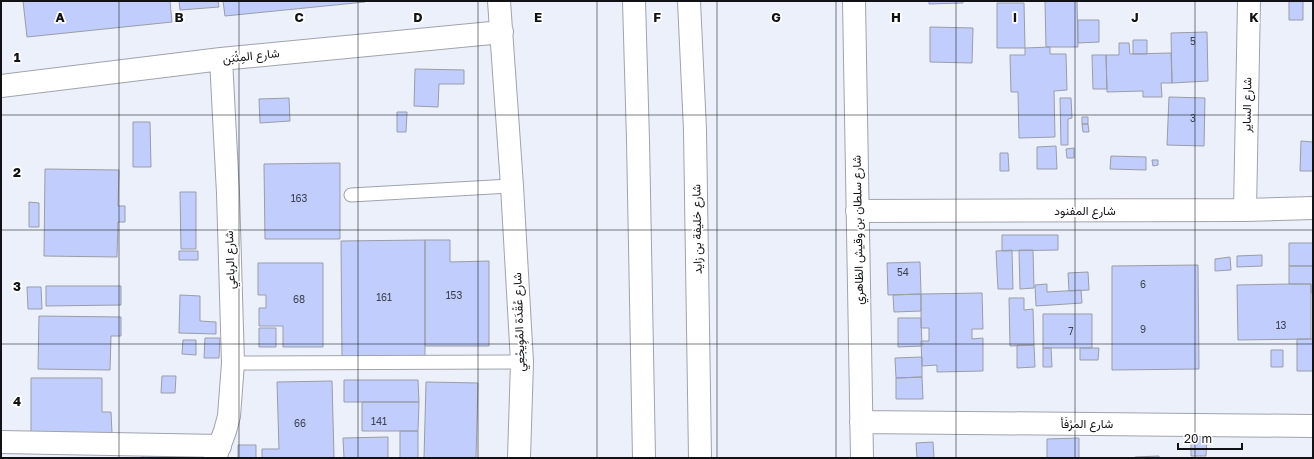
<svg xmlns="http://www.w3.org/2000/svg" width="1314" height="459" viewBox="0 0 1314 459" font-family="'Golos Text',Vazirmatn,sans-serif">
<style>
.building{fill:#c1cefd;stroke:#9a9da7}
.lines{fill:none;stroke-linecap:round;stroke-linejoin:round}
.service-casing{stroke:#a0a3ad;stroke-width:15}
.minor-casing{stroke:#a0a3ad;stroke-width:24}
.trunk-casing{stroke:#a0a3ad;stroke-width:24}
.service{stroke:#fff;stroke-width:13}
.minor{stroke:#fff;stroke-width:22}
.trunk{stroke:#fff;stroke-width:22}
.grid{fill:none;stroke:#111216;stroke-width:1;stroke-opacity:0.55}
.labels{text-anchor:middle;stroke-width:3.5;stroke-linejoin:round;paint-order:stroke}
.number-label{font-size:10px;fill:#3d4150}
.street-label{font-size:12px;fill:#111216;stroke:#fff}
.grid-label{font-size:13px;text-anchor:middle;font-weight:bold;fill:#111216;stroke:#fff;stroke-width:3.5;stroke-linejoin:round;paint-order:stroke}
</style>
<rect width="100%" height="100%" fill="#ecf0fb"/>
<path class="building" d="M23,1H170L172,22L27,37Z
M179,1H218L219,7L180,10Z
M223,1H365V2L225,16Z
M929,1H963V3L929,4Z
M1045,1H1077L1078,47H1046Z
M1289,1H1303V20H1289Z
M997,3H1024L1025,48H997Z
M1078,20H1099V42L1078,43Z
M930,27L973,28L972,63L930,62Z
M1207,32L1208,81L1172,83L1171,33Z
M1133,40H1147V54H1133Z
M1119,43H1129L1130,54L1171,53L1172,83H1161L1162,97H1143V91L1107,92L1106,55H1119Z
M1050,47V54H1066L1067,90L1054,91L1055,137L1019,138L1018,92H1011L1010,55H1025V48Z
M1092,55H1106L1107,89H1093Z
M415,69L464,70V84H439L438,107L414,106Z
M1169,97L1205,98L1204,146L1167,145Z
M289,98L290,121L260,123L259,99Z
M1060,98H1071L1072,118L1068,119V145H1061Z
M397,112H407L406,132H397Z
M1082,117H1088V124H1082Z
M133,122H150L151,167H133Z
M1082,124H1088L1089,132H1083Z
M1301,141L1313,142V171H1300Z
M1056,146L1057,169H1037V147Z
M1074,148V158H1067L1066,149Z
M1000,153H1008L1009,171H1000Z
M1111,156L1146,157V170L1110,169Z
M1152,160H1158V165L1153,166Z
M340,163V239H265L264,164Z
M45,169L119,170L118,206H125V222H118L117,257L44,256Z
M180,192H196V249H181Z
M29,202L39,203V227H29Z
M1002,235H1058V250L1002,251Z
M425,240V357L342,358L341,241Z
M425,240H450V262L489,261V346H425Z
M1289,243H1313V266H1289Z
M1012,250L1013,289H998L996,251Z
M1019,250H1033L1034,288L1020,289Z
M179,251H198V260H179Z
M1262,255V266L1237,267V256Z
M1230,257L1231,270L1215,271V259Z
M920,262L921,294L888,295L887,263Z
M258,263H323V347H283V326H259V308H266V295H258Z
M1198,265L1199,369L1112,370V266Z
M1289,266H1313V293H1311V284H1289Z
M1088,272L1089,290L1069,291L1068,273Z
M1047,284V292L1081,290L1082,303L1036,306L1035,285Z
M1289,284H1311V339L1238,340L1237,285Z
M46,286H121V305L46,306Z
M27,287H41L42,309H28Z
M982,293L983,329H972V339L983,338V371L937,372V365L922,366L921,341H929V328H921V294Z
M921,294V311L894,312L893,295Z
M180,295L200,296V321L216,322V334L179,333Z
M1009,298H1024V310L1033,309L1034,345L1010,346Z
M1043,314H1092V348H1043Z
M39,316L121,317V336H111L110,370L38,369Z
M898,318H921L922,346L898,347Z
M259,328H276V347H259Z
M205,338H220L219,358H204Z
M1297,339H1313V371H1297Z
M183,340H196V355L182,354Z
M1017,345H1034L1035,367L1017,368Z
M1043,348H1051L1052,367H1043Z
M1080,348H1099L1098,360H1080Z
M1271,350H1283V367H1271Z
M922,357V377L896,378L895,358Z
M162,376H176L175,393H161Z
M922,377L923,399H896V378Z
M31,378H102V412H111L112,433H31Z
M344,380H418L419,402H344Z
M332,381L334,458H262V449H279L277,382Z
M426,382L478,383L476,458H424Z
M362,402H419L418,431H362Z
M400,431H418V458H400Z
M1191,436H1207L1206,456H1191Z
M388,437V458H344L343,438Z
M1079,438V458H1047V439Z
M933,442L934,458H917L916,443Z
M238,445H256V458H238Z
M143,453H169V458H142Z
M1159,456V458H1135V457Z"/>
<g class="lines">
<g class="service-casing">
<path id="service" d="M351,195L512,186
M233,363L522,362"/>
</g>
<g class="minor-casing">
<path id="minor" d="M499,1L512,186L522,362L519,458
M854,1L862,458
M1,86L221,59L502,32
M1245,210L1249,1
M857,211L1245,210L1313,208
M861,422L1313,426
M1,442L220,446
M215,458L225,431L229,416L233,363L228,193L221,59"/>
</g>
<g class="trunk-casing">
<path id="trunk" d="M634,1L638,140L644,458
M689,1L695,130L700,458"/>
</g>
<use href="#service" class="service"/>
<use href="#minor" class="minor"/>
<use href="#trunk" class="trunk"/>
</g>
<path class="grid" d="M119,1V458M239,1V458M358,1V458M478,1V458M597,1V458M717,1V458M836,1V458M956,1V458M1075,1V458M1195,1V458M1,115H1313M1,230H1313M1,344H1313"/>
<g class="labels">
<g class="number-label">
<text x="1193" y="45">5</text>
<text x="1193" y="122">3</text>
<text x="299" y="202">163</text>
<text x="903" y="276">54</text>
<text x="1143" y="288">6</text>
<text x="454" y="299">153</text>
<text x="384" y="301">161</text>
<text x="299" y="303">68</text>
<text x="1281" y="329">13</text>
<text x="1143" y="333">9</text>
<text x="1071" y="335">7</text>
<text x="379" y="425">141</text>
<text x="300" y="427">66</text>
</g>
<g class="street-label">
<text transform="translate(251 56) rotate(-6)" y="4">شارع المِثْبَن</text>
<text transform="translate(1247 105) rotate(-89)" y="4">شارع الساير</text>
<text x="1085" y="215">شارع المفنود</text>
<text transform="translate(697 229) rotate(-91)" y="4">شارع خليفة بن زايد</text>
<text transform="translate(858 230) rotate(-91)" y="4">شارع سلطان بن وقيش الظاهري</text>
<text transform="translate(230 260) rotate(-92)" y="4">شارع الرباعي</text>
<text transform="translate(519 322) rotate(-92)" y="4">شارع عُقْدَة المُوِيجْعِي</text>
<text x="1087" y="428">شارع المرْفَأ</text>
</g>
</g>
<g class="grid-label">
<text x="60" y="22">A</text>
<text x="179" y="22">B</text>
<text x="299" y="22">C</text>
<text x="418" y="22">D</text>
<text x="538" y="22">E</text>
<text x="657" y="22">F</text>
<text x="776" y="22">G</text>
<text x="896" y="22">H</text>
<text x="1015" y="22">I</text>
<text x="1135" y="22">J</text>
<text x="1254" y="22">K</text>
<text x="17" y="62">1</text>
<text x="17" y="177">2</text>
<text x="17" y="291">3</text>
<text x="17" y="406">4</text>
</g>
<rect width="1314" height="459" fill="none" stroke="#111216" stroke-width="4"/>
<path d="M1178 443v6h64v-6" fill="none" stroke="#111216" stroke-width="2"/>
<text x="1184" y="443" font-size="12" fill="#111216" stroke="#ffffff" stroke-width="3" paint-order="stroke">20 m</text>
</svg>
